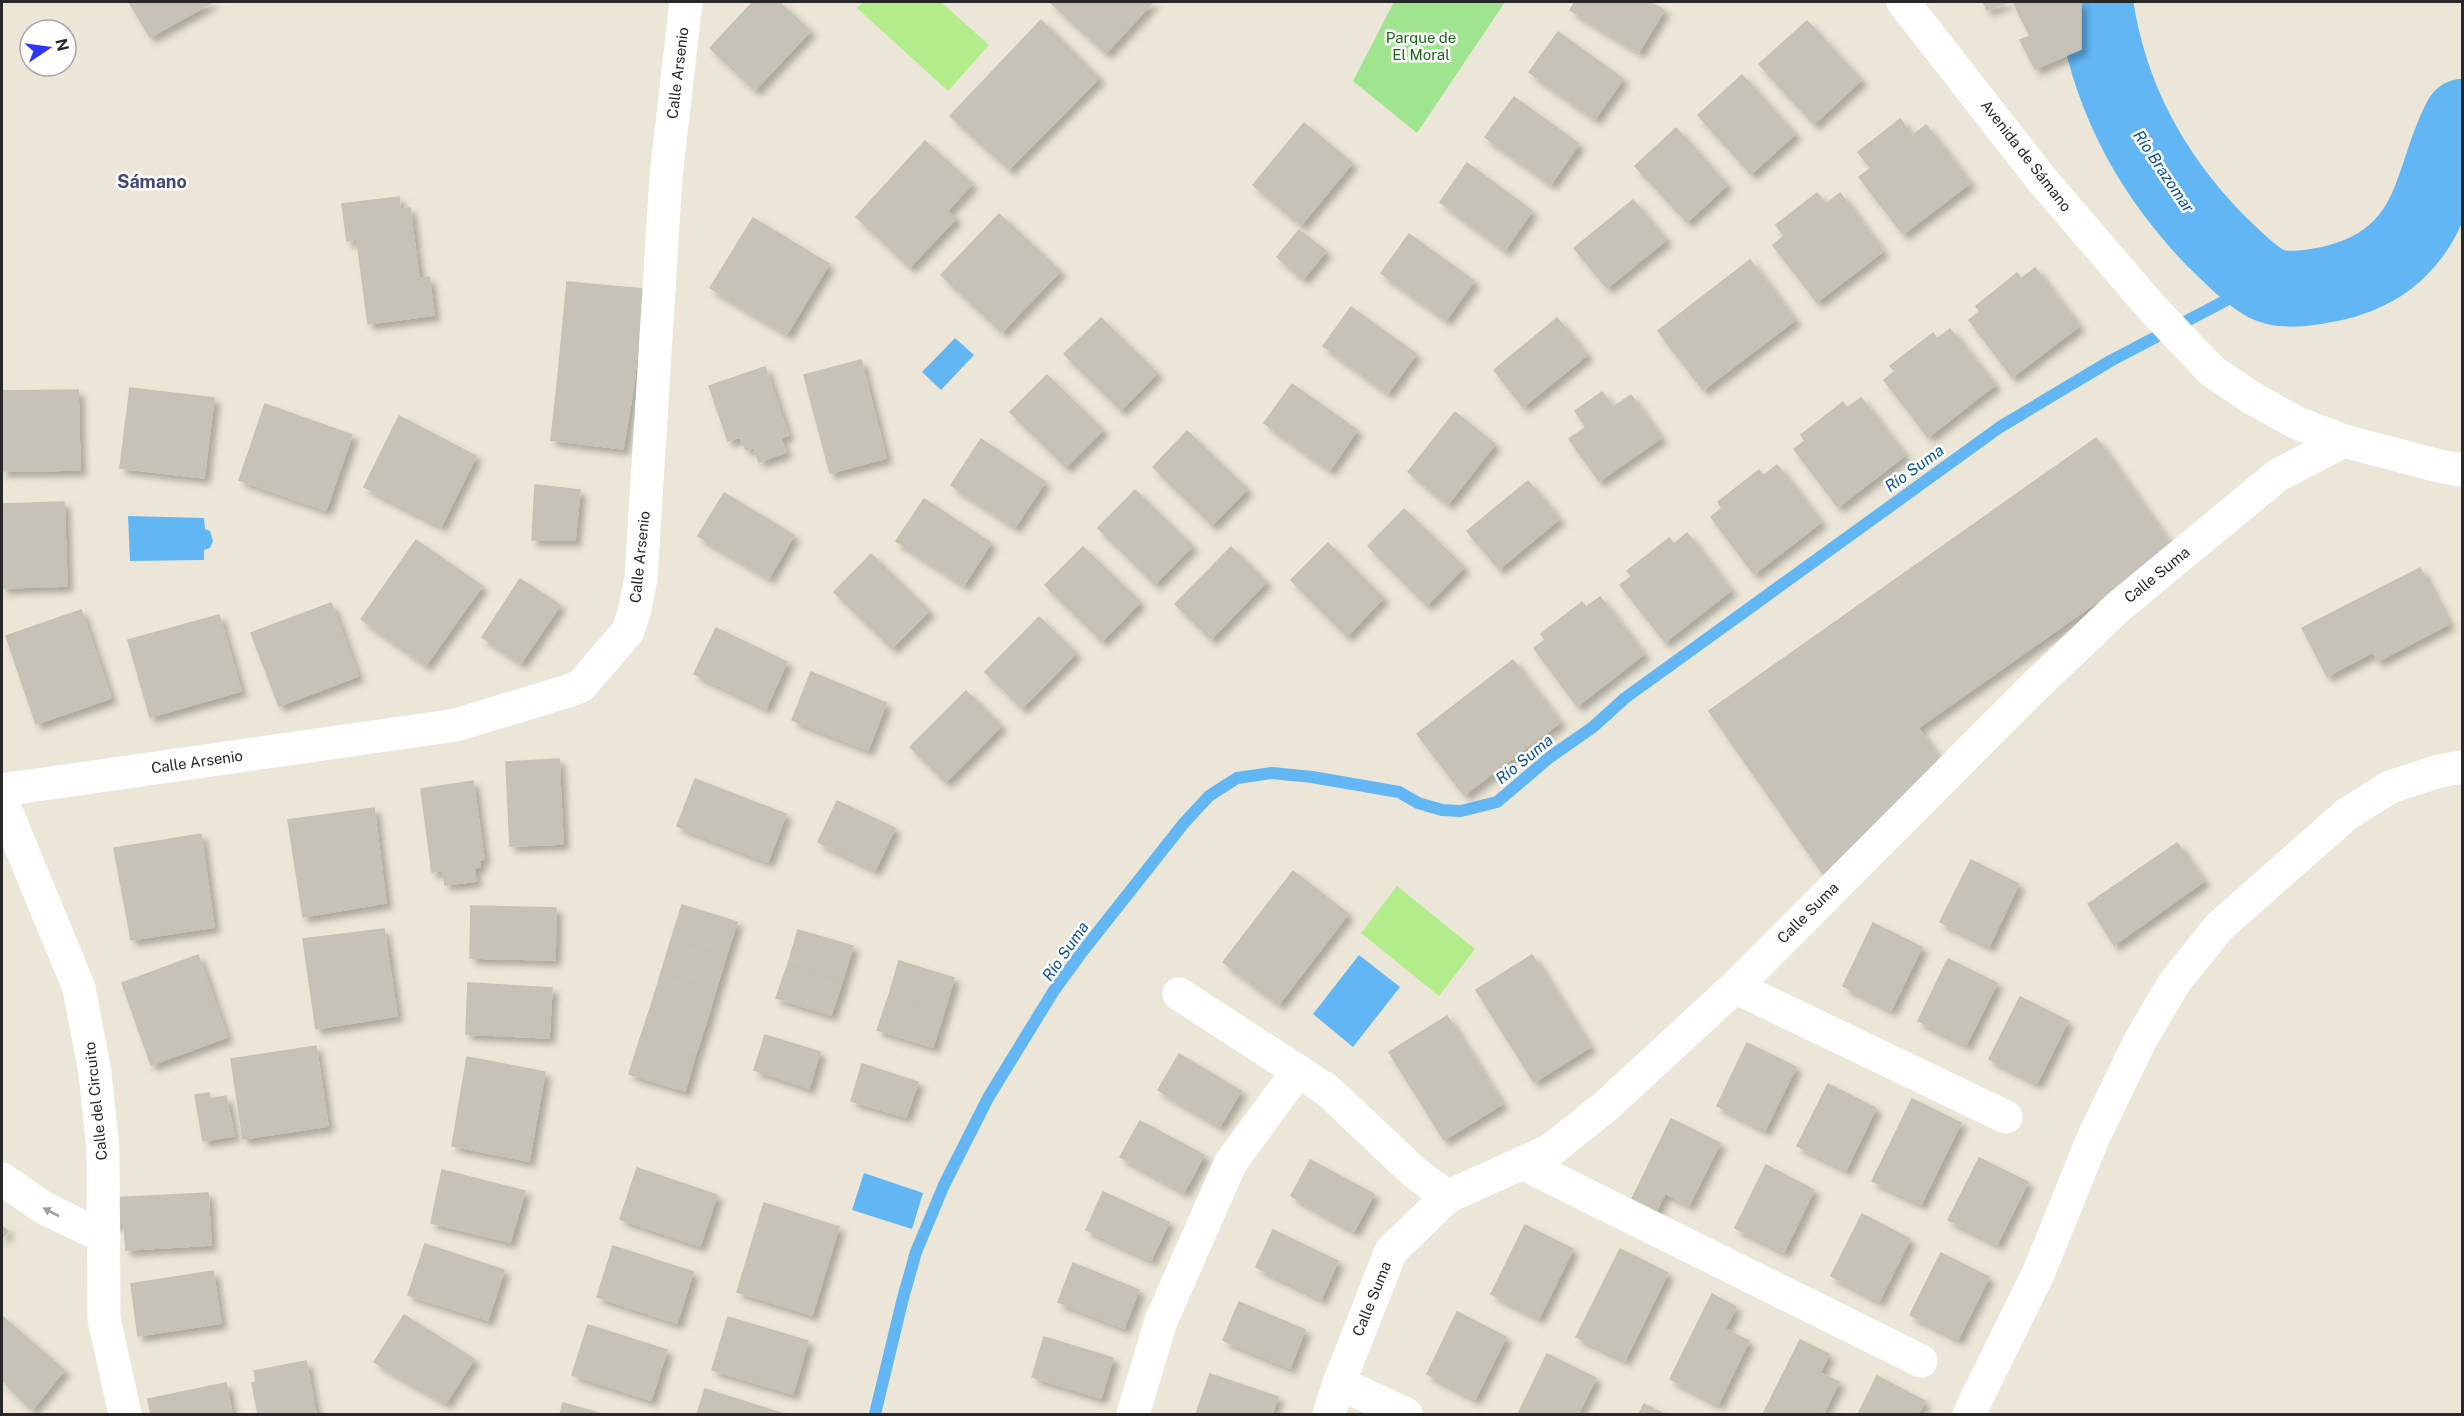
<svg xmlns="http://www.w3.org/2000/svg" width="2464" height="1416" viewBox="0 0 2464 1416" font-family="'Public Sans',sans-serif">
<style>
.green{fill:#9fe590}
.pitch{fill:#b3ed8b}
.water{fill:#63b6f4}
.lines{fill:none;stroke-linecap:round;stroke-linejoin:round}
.stream{stroke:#63b6f4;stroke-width:12}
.river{stroke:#63b6f4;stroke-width:76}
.building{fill:#c6c2b7;stroke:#c6c2b1;stroke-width:1.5;filter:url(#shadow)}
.street{stroke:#fff;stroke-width:33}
.secondary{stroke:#fff;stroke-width:33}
.oneway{fill:#9e9e9e}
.labels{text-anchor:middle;stroke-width:5;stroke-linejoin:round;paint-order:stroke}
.park-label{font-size:15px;fill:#196615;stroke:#fff}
.street-label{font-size:15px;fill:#272727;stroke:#fff}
.water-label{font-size:16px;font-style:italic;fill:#07509c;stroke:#fff}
.quarter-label{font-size:18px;font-weight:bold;fill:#464779;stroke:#fff}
</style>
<defs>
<filter id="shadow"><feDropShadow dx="5.5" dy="5.5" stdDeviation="3" flood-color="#0004"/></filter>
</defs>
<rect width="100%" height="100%" fill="#ebe6d7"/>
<path class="green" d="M1394,2H1505L1417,133L1353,81Z"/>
<path class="pitch" d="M863,2H941L989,45L948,91L857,8Z
M1397,886L1475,949L1439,996L1361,933Z"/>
<path class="water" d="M955,338L974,355L941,390L922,372Z
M128,516L204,518L205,529L210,531L213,541L210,548L204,550V560L130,561Z
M1359,955L1400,987L1353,1047L1313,1014Z
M864,1173L923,1193L912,1229L852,1210Z"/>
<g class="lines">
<path class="stream" d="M875,1414L903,1298L916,1252L944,1185L988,1098L1053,992L1082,952L1184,823L1209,796L1237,778L1272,773L1312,777L1399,792L1418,803L1442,810L1461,811L1497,802L1550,757L1593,727L1625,698L2000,427L2112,360L2263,281"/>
<path class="river" d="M2095,2C2108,94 2150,173 2215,240C2230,254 2248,274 2267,284C2285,293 2316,287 2334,283C2359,277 2383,266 2401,247C2437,211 2438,160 2462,117"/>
</g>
<path class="building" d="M129,2H213L150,37Z
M753,2H779L810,31L755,90L710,48Z
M1050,2H1153L1106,53Z
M1575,2H1650L1664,10L1639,52L1570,10Z
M1983,2H2009L1987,10Z
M2013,2H2081V49L2035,69L2020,40L2030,36Z
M1041,20L1099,78L1009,169L950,116Z
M1807,21L1861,80L1814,124L1759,64Z
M1558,32L1623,79L1595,119L1529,72Z
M1742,75L1795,134L1751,174L1698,115Z
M1514,97L1579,144L1551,184L1485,137Z
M1900,119L1912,136L1926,125L1970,183L1903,234L1859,177L1871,168L1858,152Z
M1304,123L1352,163L1301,225L1253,185Z
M1676,128L1727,185L1687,222L1635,166Z
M925,141L972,184L947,211L956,218L910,267L856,217Z
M1467,163L1532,211L1505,250L1440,202Z
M1817,193L1826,204L1840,193L1883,251L1817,302L1773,245L1784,236L1776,225Z
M399,197L400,209L410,208L419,279L429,277L434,315L368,324L357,240L347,241L342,204Z
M1633,200L1666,240L1607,288L1574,248Z
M999,214L1060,271L1002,332L941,275Z
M753,218L829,264L787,334L710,288Z
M1299,230L1326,251L1303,279L1277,257Z
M1409,234L1474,281L1446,320L1381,273Z
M1750,260L1795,320L1703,390L1658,331Z
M2035,268L2079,326L2012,377L1969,320L1980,311L1976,306L2017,273L2021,279Z
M567,282L643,289L634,383L558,376Z
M1351,307L1416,354L1388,393L1323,346Z
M1101,318L1157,373L1121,410L1064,354Z
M1557,318L1587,355L1523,407L1494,370Z
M1950,329L1995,385L1928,437L1884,380L1895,371L1890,366L1933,333L1937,339Z
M861,360L886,458L830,473L804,375Z
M765,367L788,435L780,438L786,452L759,462L754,447L746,450L740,437L728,441L709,386Z
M1047,375L1103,430L1066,467L1010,412Z
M558,376L634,383L623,449L551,440Z
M1292,384L1357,430L1330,470L1264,423Z
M130,388L214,398L204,478L120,468Z
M78,390L80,470L2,471V391Z
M1602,392L1613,407L1631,395L1661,438L1599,481L1569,439L1586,427L1575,411Z
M1861,398L1905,455L1838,507L1794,449L1805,441L1801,435L1843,402L1847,408Z
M265,404L352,435L326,510L239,480Z
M1455,412L1495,444L1448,504L1408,472Z
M399,416L476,456L441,526L364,487Z
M1187,431L1247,489L1212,525L1153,467Z
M2096,438L2173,548L1918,728L1943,764L1824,875L1709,711Z
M981,439L1045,482L1015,527L951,485Z
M1777,465L1821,522L1754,574L1711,517L1722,508L1718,502L1759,470L1763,476Z
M1528,481L1559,519L1499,569L1467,531Z
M535,485L580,490L575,540H532Z
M1135,490L1192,546L1155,584L1098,528Z
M724,493L794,535L769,578L698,536Z
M924,499L991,543L964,585L896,541Z
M64,502L67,586L2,588V504Z
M1404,509L1464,567L1427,605L1368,546Z
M1687,533L1731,590L1665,642L1620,585L1632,576L1627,571L1669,538L1674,544Z
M416,540L482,586L426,665L361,619Z
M1328,543L1383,598L1347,636L1291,580Z
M1083,547L1140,602L1102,641L1045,585Z
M1231,547L1266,582L1211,639L1175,604Z
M871,554L929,611L892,648L834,592Z
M2420,568L2449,624L2378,661L2373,652L2327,676L2302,628Z
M520,579L560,605L521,663L482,637Z
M1600,597L1644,654L1577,706L1534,648L1545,640L1541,634L1582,602L1586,607Z
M331,603L358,676L279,706L251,633Z
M81,610L111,698L36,724L6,636Z
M219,615L241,691L150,717L128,640Z
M1039,617L1076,653L1022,708L985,672Z
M716,628L787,662L766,708L694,674Z
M1513,660L1560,722L1464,795L1417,734Z
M811,672L886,703L868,750L792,720Z
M966,691L1001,726L946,782L910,747Z
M559,759L563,844L510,846L506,762Z
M695,779L786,814L768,862L677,826Z
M473,781L484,859L479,860L480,867L474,868L476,881L445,885L443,870L432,872L421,789Z
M837,801L895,828L875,870L818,842Z
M374,808L386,903L303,917L288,820Z
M201,834L214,927L131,940L114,848Z
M2177,843L2204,881L2114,945L2088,904Z
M1971,860L2019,884L1989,946L1940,922Z
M1293,871L1348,914L1279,1004L1223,962Z
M682,905L737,922L726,956L671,940Z
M471,906L556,908L555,960L470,958Z
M1873,923L1922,947L1891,1010L1843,986Z
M384,929L397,1016L316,1029L303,939Z
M798,930L853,946L842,982L788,964Z
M671,940L726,956L716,989L661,973Z
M198,955L227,1037L151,1065L122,983Z
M1532,955L1590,1047L1534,1082L1476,990Z
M1948,959L1997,983L1966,1045L1918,1021Z
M899,961L954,978L944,1012L889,995Z
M788,964L842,982L831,1015L776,998Z
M661,973L716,989L706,1023L651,1006Z
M468,983L552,988L549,1038L466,1034Z
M889,995L944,1012L933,1047L877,1030Z
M2020,997L2068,1021L2037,1083L1989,1059Z
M651,1006L706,1023L695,1056L640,1039Z
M1447,1016L1502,1104L1444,1140L1389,1052Z
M765,1035L820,1052L809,1088L754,1070Z
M640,1039L695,1056L685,1091L629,1074Z
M1747,1043L1796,1067L1765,1130L1717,1106Z
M316,1046L328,1126L243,1139L231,1059Z
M1179,1054L1241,1091L1220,1126L1158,1090Z
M467,1057L545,1072L529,1161L452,1146Z
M862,1064L918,1082L906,1117L851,1101Z
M1828,1084L1876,1108L1846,1170L1797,1146Z
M209,1093L210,1099L226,1096L234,1136L203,1141L195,1095Z
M1912,1099L1961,1123L1921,1204L1872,1181Z
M1671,1119L1720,1143L1689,1205L1665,1193L1656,1211L1632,1199Z
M1140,1121L1204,1155L1184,1192L1120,1157Z
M1979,1158L2028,1182L1997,1244L1948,1220Z
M1310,1160L1374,1194L1354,1231L1291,1196Z
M1766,1165L1814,1190L1784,1252L1735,1228Z
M637,1168L717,1195L700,1246L620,1219Z
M442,1170L525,1191L510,1242L431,1223Z
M1103,1192L1169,1222L1151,1260L1086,1230Z
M208,1193L211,1245L126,1250L124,1223L114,1224L112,1198Z
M764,1203L839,1227L812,1315L737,1292Z
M1862,1214L1910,1239L1879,1301L1831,1276Z
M1525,1225L1573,1249L1539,1318L1491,1294Z
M2,1226L8,1231L2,1238Z
M1273,1230L1338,1261L1321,1299L1256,1267Z
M425,1244L504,1270L488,1320L408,1295Z
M613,1246L693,1272L677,1323L597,1297Z
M1620,1249L1668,1273L1625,1360L1576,1337Z
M1941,1253L1989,1277L1958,1339L1910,1315Z
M1073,1263L1139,1290L1124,1328L1058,1302Z
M213,1271L221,1323L138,1336L131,1284Z
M1712,1294L1736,1307L1725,1329L1749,1341L1718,1404L1670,1379Z
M1239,1302L1305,1330L1290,1368L1223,1340Z
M1457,1312L1506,1337L1475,1399L1427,1374Z
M404,1315L474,1359L446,1403L374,1362Z
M2,1316L64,1370L32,1410L2,1380Z
M728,1317L808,1341L793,1394L712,1370Z
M588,1325L667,1350L651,1400L572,1375Z
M1044,1337L1113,1358L1101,1398L1032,1377Z
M1800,1340L1829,1354L1820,1373L1839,1382L1823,1414H1763Z
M1547,1354L1596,1378L1578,1414H1518Z
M306,1361L316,1414H258L252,1383L256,1382L254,1371Z
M1210,1374L1278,1397L1272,1414H1196Z
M1877,1376L1925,1401L1918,1414H1858Z
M226,1383L232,1414H151L148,1399Z
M705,1389L784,1414H697Z
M563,1403L602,1414H560Z
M1644,1404L1664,1414H1639Z"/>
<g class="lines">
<path class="street" d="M2,790L456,725L568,691L581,686L628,631L634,613L641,578L666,176L686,2
M2,801L79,988L95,1073L103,1150L104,1319L125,1414
M1735,987L2006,1117
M1179,994L1327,1090L1413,1171L1447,1197
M1522,1163L1921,1361
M2,1179L44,1208L104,1237
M1339,1383L1406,1414
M1133,1414L1161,1321L1231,1162L1298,1071
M1329,1414L1339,1383L1391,1251L1447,1197L1551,1150L1606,1106L1735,987L2032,689L2117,608L2278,475L2344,441
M1969,1414L2038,1274L2094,1136L2140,1041L2174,983L2219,927L2347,814L2390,787L2439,771L2462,767"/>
<path class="secondary" d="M1903,2L2043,181L2152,308L2212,371L2252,398L2297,423L2344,441L2439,466L2462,470"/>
</g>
<defs><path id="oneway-solid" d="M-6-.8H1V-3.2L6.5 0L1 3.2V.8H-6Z" transform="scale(1.5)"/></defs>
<use class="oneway" href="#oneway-solid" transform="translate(51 1212) rotate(-153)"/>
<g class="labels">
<g class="park-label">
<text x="1421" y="43">Parque de<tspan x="1421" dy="17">El Moral</tspan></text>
</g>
<g class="street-label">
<text transform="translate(678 73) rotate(-83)" y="5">Calle Arsenio</text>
<text transform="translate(2026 156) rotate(52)" y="5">Avenida de Sámano</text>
<text transform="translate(640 557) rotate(-84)" y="5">Calle Arsenio</text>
<text transform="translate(2157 575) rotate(-39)" y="5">Calle Suma</text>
<text transform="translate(197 762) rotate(-8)" y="5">Calle Arsenio</text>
<text transform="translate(1808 913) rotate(-45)" y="5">Calle Suma</text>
<text transform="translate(96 1101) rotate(-96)" y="5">Calle del Circuito</text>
<text transform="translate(1372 1299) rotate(-68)" y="5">Calle Suma</text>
</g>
<g class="water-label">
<text transform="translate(2164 171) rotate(56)" y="6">Río Brazomar</text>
<text transform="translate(1914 468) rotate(-36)" y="6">Río Suma</text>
<text transform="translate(1524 759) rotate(-39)" y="6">Río Suma</text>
<text transform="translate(1065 951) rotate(-55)" y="6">Río Suma</text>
</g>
<g class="quarter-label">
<text x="152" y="188">Sámano</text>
</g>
</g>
<rect width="2464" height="1416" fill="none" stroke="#272727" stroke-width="6"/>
<g transform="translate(48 48) rotate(77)"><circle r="28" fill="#ffffff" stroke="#a9a9a9" stroke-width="1.5"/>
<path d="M0-4.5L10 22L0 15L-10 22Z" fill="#3035ff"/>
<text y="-9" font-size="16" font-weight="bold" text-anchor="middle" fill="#272727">N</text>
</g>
</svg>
